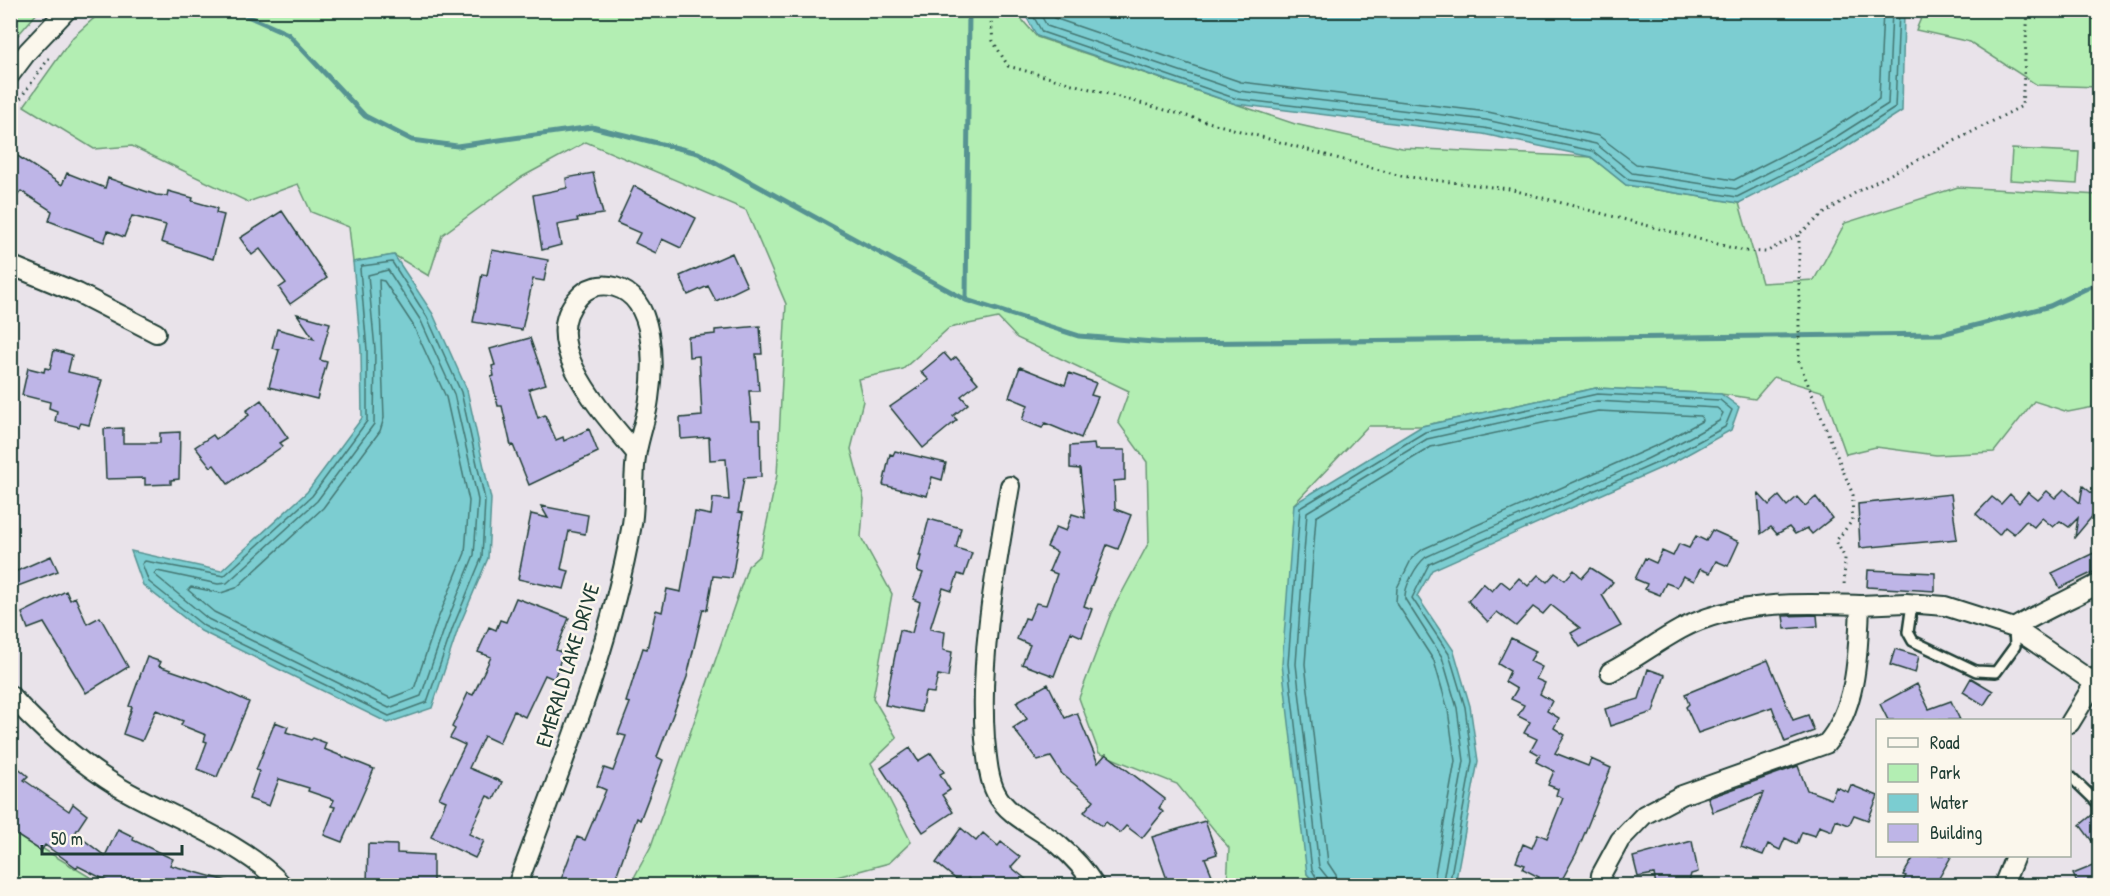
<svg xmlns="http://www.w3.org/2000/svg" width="2110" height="896" viewBox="0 0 2110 896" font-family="'Patrick Hand',sans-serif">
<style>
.green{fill:#b3eeb3;stroke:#699674;stroke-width:1.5}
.water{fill:#7bcdd1;stroke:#569392;stroke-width:1.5}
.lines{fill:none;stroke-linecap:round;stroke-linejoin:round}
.shore{stroke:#447773;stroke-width:1.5}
.stream{stroke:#569392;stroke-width:5}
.building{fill:#beb5e7;stroke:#1f3d34;stroke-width:1.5}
.lane-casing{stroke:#1f3d34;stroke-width:14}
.street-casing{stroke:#1f3d34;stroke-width:22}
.path{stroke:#1f3d34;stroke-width:3;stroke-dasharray:1.5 4.5;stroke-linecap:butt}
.lane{stroke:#fbf7ec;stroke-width:9}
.street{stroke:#fbf7ec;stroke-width:18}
.labels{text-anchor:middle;stroke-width:5;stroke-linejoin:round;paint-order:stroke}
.street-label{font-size:22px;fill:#1f3d34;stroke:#fbf7ec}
</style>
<rect width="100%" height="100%" fill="#e9e3ea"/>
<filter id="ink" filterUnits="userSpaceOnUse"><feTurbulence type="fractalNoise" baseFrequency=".0167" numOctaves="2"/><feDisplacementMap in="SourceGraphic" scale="12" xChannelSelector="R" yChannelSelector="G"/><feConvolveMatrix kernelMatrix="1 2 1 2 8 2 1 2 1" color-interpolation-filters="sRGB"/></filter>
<g filter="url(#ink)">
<path class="green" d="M11,10L39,11L11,43L10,11Z
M102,11H1009L1017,14L1037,37L1295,124L1402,148L1591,157L1626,185L1739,203L1762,283L1814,280L1845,223L1958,187L2099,195V406L2068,412L2034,401L1994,452L1936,455L1876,447L1846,454L1824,392L1774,377L1755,399L1721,394L1596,388L1422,426H1368L1294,504L1307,874L1317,885H1227L1229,848L1177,784L1099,753L1079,698L1111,613L1149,542L1147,462L1118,422L1129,391L1017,338L998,318L949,328L903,369L858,379L863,401L851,449L864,499L861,537L892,594L873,698L897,738L871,763L911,842L889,863L807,885H630L651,846L748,566L760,555L777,475L786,304L746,210L586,142L522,177L442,235L429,276L394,255L353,262L349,227L311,212L298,184L248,202L132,146L94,149L24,106L73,37Z
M1924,11H2099V87L2037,85L1970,42L1916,30Z
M2012,149L2079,152L2077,184L2010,180Z
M10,829L103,885H11Z"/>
<path class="water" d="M1023,11H1904L1902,111L1835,154L1739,203L1626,185L1591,157L1483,134L1236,104L1037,36Z
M394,255L433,314L467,390L491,499L488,558L458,629L432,708L388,723L201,631L143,585L131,551L221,571L307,492L362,418L361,350L353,262Z
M1596,388L1721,394L1739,407L1731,430L1672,463L1432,570L1417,596L1454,651L1470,706L1478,761L1455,885H1317L1307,874L1282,664L1294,504L1422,426Z"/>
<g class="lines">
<path class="shore" d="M1030,10L1042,32L1237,99L1484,128L1593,151L1629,180L1737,197L1832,149L1895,108L1899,10
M1038,10L1047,26L1239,91L1486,120L1596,144L1632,173L1736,189L1828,142L1888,104L1892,10
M1049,10L1054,18L1241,82L1488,112L1599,136L1636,164L1734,180L1824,134L1879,99L1883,10
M392,262L427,317L461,392L485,500L482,557L453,627L427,702L389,716L204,626L149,582L142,564L145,561L224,576L312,496L367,421V350L360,269L362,266Z
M388,270L421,321L454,394L478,500L474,555L446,624L421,696L389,708L208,619L154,574L157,571L218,584L227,583L317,501L374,424L375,349L368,275Z
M379,280L384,281L413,325L446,397L469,501L465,553L437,621L414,689L390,698L214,612L188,590L191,587L221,593L236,588L323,508L380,431L384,418Z
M1321,886L1312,870L1288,664L1300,508L1425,432L1597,394L1720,400L1732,410L1725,427L1670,457L1429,564L1412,598L1449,654L1465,707L1472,761L1449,886
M1329,886L1327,877L1319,867L1296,664L1307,512L1427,439L1597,401L1717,408L1723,413L1719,421C1626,475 1523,512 1426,557C1416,565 1404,587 1405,599L1442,657L1457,708L1464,761L1442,886
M1338,886L1336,875L1328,863L1305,664L1316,517L1431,447L1598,411L1701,416L1702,421L1662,443L1423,549L1412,558L1397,588L1396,602L1434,661L1448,710L1455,761L1433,886"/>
<path class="stream" d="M234,10L288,34L365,116L412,140L457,146L592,127L698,153L966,300L1079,336L1166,343L1942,334L2050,306L2100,282
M966,300L969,10"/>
</g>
<path class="building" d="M16,155L62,185L67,173L105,188L108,178L156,195L167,196L168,191L193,198L192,201L217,208L216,213L224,215L213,259L161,242L166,225L132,216L124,237L108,231L104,242L49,221L52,211L21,191L10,205V163Z
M593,173L603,214L577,218L578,221L557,225L561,245L542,250L533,195L567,188L566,178Z
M634,186L696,218L681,248L662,239L656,253L635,243L640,233L617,223Z
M282,211L327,278L290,304L279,288L286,283L260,249L252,255L240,238Z
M492,250L548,260L544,281L533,279L522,330L473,322L482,274L487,275Z
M732,253L747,286L716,301L708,286L688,295L680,276Z
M297,314L330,323L320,360L327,362L317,399L269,387L279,350L272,348L277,329L314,339Z
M760,326L762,354H756L759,391H749L752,421H760L761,477L744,478L738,512L743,513L732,578L713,576L707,610L703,609L687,677L657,757L663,760L640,820L637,818L613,885H559L577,837L585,840L606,790L597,786L604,768L613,771L626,736L618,734L630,703L626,702L643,648L647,649L656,610L662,612L667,589L681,592L695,512L711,515L713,498L729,500L726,459L710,460L709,437L681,439L680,418L702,416L699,356L689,357L688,337L715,334V330Z
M530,338L546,384L529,389L538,418L545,415L556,440L563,437L564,441L589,429L598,452L529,485L513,445L511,446L502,406H498L491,377L494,376L492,366L495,365L490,349Z
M54,350L72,355L68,372L102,380L89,425L81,423L79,427L55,421L57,411L49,408L50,402L22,395L28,368L44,372L45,368L50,369Z
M944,353L951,361L956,357L978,383L961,396L968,404L953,416L957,420L923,448L890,407L929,380L921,372Z
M1020,367L1065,385L1069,373L1096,383L1091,395L1098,397L1081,438L1045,423L1042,428L1022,420L1028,405L1009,397Z
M261,400L288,438L280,443L283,446L228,484L214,465L211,467L195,447L213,435L216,439L249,415L246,411Z
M123,428V443H160V433L180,432L179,479L171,480V484L145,485V478L106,479L104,429Z
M1094,444L1095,450H1125V480L1114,481L1115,509L1131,515L1118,549L1107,545L1084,606L1092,609L1082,637L1071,632L1054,676L1022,664L1030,645L1017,639L1025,618L1029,619L1036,603L1046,605L1057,574L1049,571L1057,552L1047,547L1056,527L1066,531L1072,514L1085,518L1080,469L1070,468V446Z
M895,451L946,463L942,480L932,477L927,496L883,485L890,454L893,455Z
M2083,486L2100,500V507L2075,537L2078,518L2069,527L2060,521L2053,527L2042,518L2034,527L2026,521L2014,534L2005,527L1999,535L1976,514L1992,497L2001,504L2010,494L2019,503L2028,492L2038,500L2047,491L2055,498L2064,489L2080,503Z
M1758,493L1769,505L1779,496L1787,506L1797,497L1805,506L1816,497L1832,518L1812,534L1807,528L1795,534L1789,527L1777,534L1771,527L1761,534Z
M1951,494L1957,539L1860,548L1858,504Z
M541,506L588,515L585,534L569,531L561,569L569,571L564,589L518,579L531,514L548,518Z
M929,519L961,528L956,548L972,553L964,576L958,574L952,591L943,588L930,629L945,632L943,650L952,652L948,677L938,675L934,693L925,692L921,712L885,705L900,630L912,633L920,602L913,599L923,573L917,571L921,556H919Z
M1712,530L1739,542L1728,566L1716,561L1710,573L1700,569L1694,581L1683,576L1677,587L1666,583L1660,595L1645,589L1647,584L1635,579L1645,558L1656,563L1662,551L1673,556L1679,544L1689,548L1696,536L1706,541Z
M2100,550V569L2060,588L2052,573Z
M51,556L58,571L10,589V574Z
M1591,568L1613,582L1602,595L1621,626L1580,647L1571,633L1580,628L1551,605L1543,614L1533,607L1516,626L1497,612L1488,622L1468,601L1483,583L1492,591L1501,581L1510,588L1519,578L1528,586L1538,575L1547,582L1555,573L1565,580L1574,570L1582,578Z
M1868,570L1935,573V591L1867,587Z
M66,591L70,600L75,597L87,624L100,617L128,667L86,693L44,623L28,629L22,613Z
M516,598L569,618L556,650L563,653L554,679L545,675L525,717L514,711L499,743L484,736L469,768L502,782L494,799L487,796L469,834L484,841L475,858L431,837L446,801L439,798L465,745L450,738L455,729L452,727L468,693L473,695L491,657L478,652L489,627L496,630L500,620L506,622Z
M1817,615L1818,626L1785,629L1783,616Z
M1511,638L1536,651L1530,661L1542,667L1536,679L1545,683L1540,694L1552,701L1547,711L1559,718L1554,728L1565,735L1555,753L1588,766L1591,759L1611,768L1577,852L1559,885H1535L1539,877L1523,869L1525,865L1516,862L1523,844L1532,848L1538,834L1547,838L1563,798L1556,795L1558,789L1548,785L1554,771L1536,762L1540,755L1531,750L1537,739L1524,733L1530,722L1518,716L1524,705L1511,699L1517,689L1505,682L1510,671L1498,664Z
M1895,649L1919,656L1915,673L1890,665Z
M147,657L161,662L159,666L208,683L249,702L217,777L197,769L207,742L204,741L206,735L181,725L183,721L156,710L142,741L123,734L132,707L129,706Z
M1768,660L1793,720L1808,715L1814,731L1785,742L1772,707L1698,733L1686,707L1689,704L1685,694Z
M1648,669L1665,675L1653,712L1610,726L1605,709L1639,699Z
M1971,678L1993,691L1984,705L1963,692Z
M1048,684L1065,718L1077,713L1098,763L1106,754L1165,799L1159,808L1163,812L1142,838L1126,826L1120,833L1106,822L1102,826L1084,812L1094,800L1062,774L1051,757L1038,761L1013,728L1027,719L1016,702Z
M1917,684L1929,709L1951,701L1960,720H1888L1880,704Z
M275,722L288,727L286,732L311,740L313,738L326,743L324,749L374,769L342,842L324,835L335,807L331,806L334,800L308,791L309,788L279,779L269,806L249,799L259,771L256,770Z
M910,748L918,761L931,753L944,772L940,774L950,790L942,795L953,812L923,832L881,768Z
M10,761L28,776L24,780L69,811L73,804L87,815L75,833L105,856L118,829L134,837L133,840L173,859L170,865L227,881L226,885H115L78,866L77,868L45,845L41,851L10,831Z
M1798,766L1807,790L1831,799L1836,787L1848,792L1851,785L1878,796L1868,820L1854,815L1849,825L1836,820L1832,831L1819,826L1815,836L1802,832L1797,844L1785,838L1780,850L1768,844L1763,855L1741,847L1763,793L1713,812L1708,798Z
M2097,811L2100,812V852L2080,825Z
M1205,821L1217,854L1205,858L1216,885H1169L1152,837Z
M961,828L976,841L983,833L998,846L1001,842L1020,857L1011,867L1033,885H977L968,878L963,885L936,863Z
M1692,841L1698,872L1691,874L1688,885H1656L1654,874L1638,877L1633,857Z
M368,844L397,845V853L433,855V885H367Z
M1915,855H1952L1935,885H1901L1906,876L1903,875Z
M2100,863V881L2089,885H2078L2073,874Z"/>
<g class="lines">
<g class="lane-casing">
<path id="lane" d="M1912,604L1908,632L1913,641L1976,671L1996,672L2015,646L2014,628
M2070,776L2100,805"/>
</g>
<g class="street-casing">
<path id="street" d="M10,75L28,51L67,10
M10,265L78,293L156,333
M1010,486C996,569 979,654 985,739C987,756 988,778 996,793C1008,817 1039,828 1059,845C1072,856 1085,870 1095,886
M2014,628L2093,682
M1610,672C1635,659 1657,642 1681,629C1737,600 1799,603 1860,605
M10,695C42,730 78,762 119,787C168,816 246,843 283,886
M2070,723L2100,674
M517,886C561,767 610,649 632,524C636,500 632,475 637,451C640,434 647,416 649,399C654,366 656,298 615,287C601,283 587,287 578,298C535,344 607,417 636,453
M1600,886L1601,875L1620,840L1644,815L1682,795L1826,744C1858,707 1858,652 1860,605L1906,603L1945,606L2014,628C2041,611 2071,599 2100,583
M2003,886L2015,856"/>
</g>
<path class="path" d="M990,10L993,41L1008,66L1401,176L1509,189L1744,251L1766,252L1799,234L1826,212L1858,191L2022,106L2028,10
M84,16L90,10
M10,113L49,58
M1799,235V362L1853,495L1852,521L1836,541L1845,558L1844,588"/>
<use href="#lane" class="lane"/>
<use href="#street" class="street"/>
</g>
</g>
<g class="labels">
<g class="street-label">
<text transform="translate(567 665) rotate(-73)" y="8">EMERALD LAKE DRIVE</text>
</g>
</g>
<rect width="2110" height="896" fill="none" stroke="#fbf7ec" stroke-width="36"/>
<rect x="18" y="18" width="2074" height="860" fill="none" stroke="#1f3d34" stroke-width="2" filter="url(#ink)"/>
<rect x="1876" y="719" width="195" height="138" fill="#fbf7ec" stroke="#a3ada2" stroke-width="1.5"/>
<rect x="1888" y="738" width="30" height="9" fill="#fbf7ec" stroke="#a3ada2" stroke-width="1.5"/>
<text x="1930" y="749" font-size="18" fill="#1f3d34">Road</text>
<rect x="1888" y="764" width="30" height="18" fill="#b3eeb3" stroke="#a3ada2" stroke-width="1.5"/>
<text x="1930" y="779" font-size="18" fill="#1f3d34">Park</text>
<rect x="1888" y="794" width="30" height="18" fill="#7bcdd1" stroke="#a3ada2" stroke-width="1.5"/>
<text x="1930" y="809" font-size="18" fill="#1f3d34">Water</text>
<rect x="1888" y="824" width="30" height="18" fill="#beb5e7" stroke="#a3ada2" stroke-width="1.5"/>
<text x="1930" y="839" font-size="18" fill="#1f3d34">Building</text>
<path d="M42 845v9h140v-9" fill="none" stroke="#1f3d34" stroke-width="3"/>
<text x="51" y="845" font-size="18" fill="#1f3d34" stroke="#fbf7ec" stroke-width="4.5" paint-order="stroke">50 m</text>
</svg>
